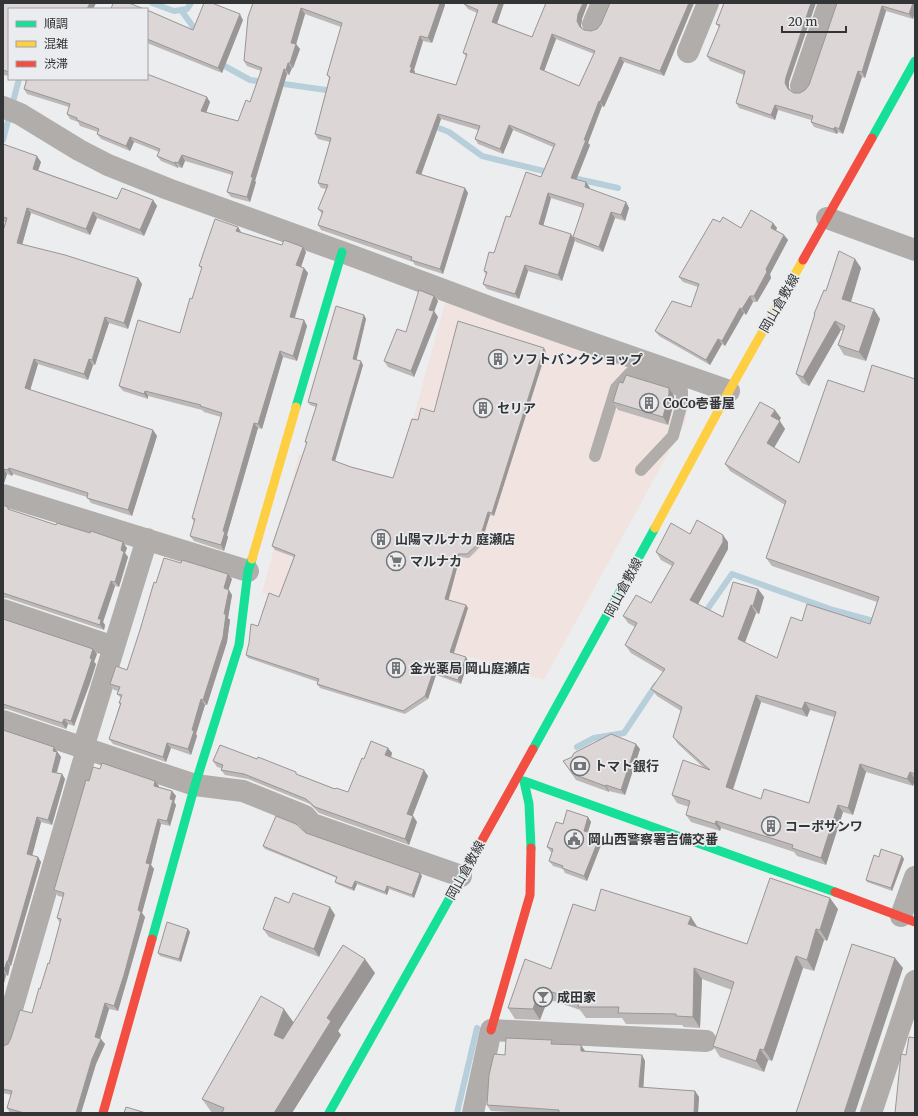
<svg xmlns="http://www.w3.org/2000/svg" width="918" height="1116" viewBox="0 0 918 1116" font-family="Merriweather,'Noto Sans JP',serif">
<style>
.commercial{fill:#f1e4e0}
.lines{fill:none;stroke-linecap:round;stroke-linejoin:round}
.stream{stroke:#b7cedb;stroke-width:6}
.lane{stroke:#b0adab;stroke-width:12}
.street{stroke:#b0adab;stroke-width:22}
.fast{stroke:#16e098;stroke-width:9}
.slow{stroke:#ffcf43;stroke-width:9}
.jam{stroke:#f24e42;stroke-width:9}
.wall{fill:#bdb8b8;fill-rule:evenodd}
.shaded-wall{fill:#9a9696}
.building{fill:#dcd6d6;stroke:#9a9696;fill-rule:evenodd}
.labels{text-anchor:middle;stroke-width:3.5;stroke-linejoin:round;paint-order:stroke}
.street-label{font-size:13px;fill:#333435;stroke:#ebecef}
.poi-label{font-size:13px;font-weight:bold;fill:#333435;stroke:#ebecef;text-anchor:start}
</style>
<rect width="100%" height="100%" fill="#ecedee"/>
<path class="commercial" d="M446,299L688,386L686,421L544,680L262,593L299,454L396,481Z"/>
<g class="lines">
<path class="stream" d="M152,3L174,11L187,9L191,3
M181,10L199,35
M219,61L221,64L250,80L264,82
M277,83L333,91
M431,125L449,132L482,156L552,173
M3,140L19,79
M569,177L618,188
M704,614L732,574L833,610L877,622
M577,747L594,738L624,733L656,685
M457,1113L477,1028"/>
<path class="lane" d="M595,456L616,388L630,373L682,391V403L673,436L641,470"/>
<path class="street" d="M593,24L602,3
M688,52L708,3
M801,86L829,3
M3,107L20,114L79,150L108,165L168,189L342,252L500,311L729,391
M827,218L915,250
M3,495L248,571
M3,610L114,647
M3,721L195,785L243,791L305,816L312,824L461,876
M83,748L147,539
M901,916L915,877
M3,1040L87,749
M473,1113L491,1030L706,1041
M871,1113L915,981"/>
<path class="fast" d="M872,138L915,61
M296,407L342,252
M533,749L655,528
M531,848L529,804L524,781L835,892
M152,939L195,785L239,645L248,571L252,559
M329,1113L466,869"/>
<path class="slow" d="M655,528L729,391L803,260
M252,559L296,407"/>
<path class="jam" d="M803,260L872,138
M466,869L533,749
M835,892L915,922
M491,1030L530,895L531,848
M103,1113L152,939"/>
</g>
<path class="wall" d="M3,3H96L93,9H9V76L3,75Z
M253,3H444L445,5L432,43L423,41L414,70L415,72V73L456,85L466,56L463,53L477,13L468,9L464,4L465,3H504L497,23L532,37L582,19L581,26L582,28L584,30L591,31L694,3L664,76L624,62L604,107L602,106L588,143L590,145L576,180L586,182L590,188L589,189L626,202L629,208L625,221L615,218L603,252L576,242L575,240L562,281L528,271L519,299L487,289L483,284L486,275L484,271L494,253L510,217L541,177L553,147L513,130L503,154L478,144L475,139L478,130L441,119L421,174L465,188L468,193L443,274L415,265L413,262L321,230L318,225L322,214L318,209L326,189L321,188L318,183L330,142L318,139L315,134L329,78L327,75L341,27L305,14L296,44L300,49L293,68H292L289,75L287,74L255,181L256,182L250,202L231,197L227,192L232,175L185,161L182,168L178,167V168L161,161L157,156L159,152L134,142L130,151L101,139L97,134L98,132L80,126L78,122L70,119L67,114L69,107L27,94L24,89L26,81L20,79H147L210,102L206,112L238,121L250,102L261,71L247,66L244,61ZM556,39L594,54L579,86L544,71ZM551,198L583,208L573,237L543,226Z
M724,3L789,82V88L790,90L794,93H800L805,90L809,85L837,3H915V12L913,19L886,11L865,78L862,77L843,134L838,132L837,134L814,127L811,122V120L778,110L775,120L739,108L736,103L744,75L710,61L707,56L719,27L716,24Z
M147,10L193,30L243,20L222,73L147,43Z
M3,144L41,162L38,170L117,199L153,200L157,206L144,236L97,218L90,235L31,213L22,244L138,278L142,284L128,329L109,323L95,365H93L88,380L38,364L30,390L153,430L157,436L132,516L91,503L87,497L13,474L12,476L7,474L4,483H3V231L5,222H3Z
M720,222L741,228L773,223L777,228L776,230L784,235L788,240L770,274L771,278L757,302H753L746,315L744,313L725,346L722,344L710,365L659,336L655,331L691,307L698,287L683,282L679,277Z
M238,227L241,233L306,252L301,267L304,268L308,273L295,318L304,320L307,326L297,361L283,357L262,429L258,428L227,535L228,537L224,551L194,541L190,536L194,522L192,518L221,417L204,412L202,410L148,396V399L123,391L119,386L180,333L192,299L202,269L199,266Z
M855,259L861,268L851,302L880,319L866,361L844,355L838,345L843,331L841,330L809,386L802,383L796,374L815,315L814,314L826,291Z
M434,296L438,301L434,311L438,317L414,377L388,367L384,361L406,332Z
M364,315L366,319L356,360L363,365L335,462L351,467L393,478L418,420L434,412L546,352L494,516L490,515L480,547L469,558L460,557L448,600L466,605L468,608L453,653L468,661L461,684L436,675L428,699L405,714L320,688L317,684L318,682L248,658L246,655L258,626L279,597L294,557L275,550L272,546L307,443L305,442L316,407L310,405L308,402Z
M915,379V780L913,786L866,772L853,815L843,812L826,865L797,856L794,852L721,828L720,831L691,822L686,815L689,807L677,803L672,795L704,768L678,744L673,737L681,711L657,696L651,689L663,672L631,653L625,645L635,627L628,623L623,616L651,603L672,566L661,560L656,552L690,534L728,542V549L698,604L723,617L758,589L764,597L759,614L756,613L745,643L777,658L802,621L870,624L877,602L772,566L766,558L785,505L730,471L725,464L781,418L779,421L785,429L774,448L799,463L864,392ZM761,702L807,717L810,710L834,717L809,803L761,799L733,790Z
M669,388L674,396V402L668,425L618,410L613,402Z
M3,505L8,507L10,510L127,548L125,553L128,557L119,587L115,586L103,622L105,625L104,630L7,598H3Z
M232,579L228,590L232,595L228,618L230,620L227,642L207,705H205L196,734L197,736L191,755L171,748L166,762L113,744L109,739L120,704L119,703L121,698L117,694L118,691L114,690L110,684L127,670L156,583Z
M3,619L93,649L97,654L94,662L96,664L90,683L74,726L68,724L66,729L7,709H3Z
M3,730L54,747L61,757L57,773L62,774L65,779L52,825L41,822L32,856L38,857L41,862L11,966H10L8,976L6,975L3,987Z
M388,748L392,753L391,757L428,776L412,816H413L417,822L409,845L319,813L310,804L248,779L225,775L221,770V768L217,767L213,761L299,775L335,789L348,792L364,759Z
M640,749L625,795L609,791V792L576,780L563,761Z
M89,781L159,786V787L172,791L176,796L174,802L176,805L170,826L161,824L151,865L154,869L142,913L145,917L127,980L118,1011L109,1009L100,1039L105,1044L96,1064L81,1113H10L7,1108L11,1095L3,1093V1046L8,1044L32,1013L49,964L60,923L57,918L63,897L58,896L54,890Z
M588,817L591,822L588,832L603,840L587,881L565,873L563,869L553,866L549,861L552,852H551L547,847L563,824Z
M306,833L422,876L414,898L389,889L387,895L357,884L354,891L337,884L335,882L337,878L265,849L263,846Z
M902,856L904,859L892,891L867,882L866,880L879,857Z
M289,903L335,915L319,957L269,937L263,929Z
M838,909L827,941L824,940L814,971L803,968L772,1061L768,1060L764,1072L720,1057L713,1046L732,990L702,979L700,1028L684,1027L682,1025L626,1024L622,1018H586L580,1010L548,999L540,1020L515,1019L508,1008L551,969L595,911L698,927L747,944Z
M188,929L190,932L181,962L160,956L158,953Z
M375,973L338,1031L341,1035L292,1113H212L202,1099L294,1023Z
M554,1044L581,1045L585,1051V1052L642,1055L645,1061L643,1088L695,1091L699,1097L698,1113H525L491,1111L487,1105L505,1055Z"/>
<path class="shaded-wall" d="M90,3H96L93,9H87Z
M440,3H444L445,5L432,43L428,38Z
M499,3H504L496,27L492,22Z
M583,3H588L582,19L581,26L583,32L580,27L577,21L578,14Z
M689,3H694L664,76L660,71Z
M811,3H816L789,82V88L792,95L788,89L785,83L786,77Z
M913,3H915V12L913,19L909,14Z
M882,6L886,11L865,78L862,72Z
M301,8L305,14L295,48L291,43Z
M240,14L243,20L222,73L218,68Z
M552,34L556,39L543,74L540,69Z
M420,36L423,41L414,70L415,72L414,77L410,72V67Z
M296,44L300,49L293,68L290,63Z
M620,57L624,62L604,107L600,102Z
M288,63L292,68L289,75L286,70Z
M284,69L287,74L255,181L256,182L250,202L247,197L251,177Z
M858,71L862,77L843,134L839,129Z
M207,97L210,102L205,116L201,111Z
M599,101L602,106L588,143L590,145L575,183L571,178L584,140Z
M775,105L778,110L775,120L771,115Z
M438,114L441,119L420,178L416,173Z
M509,125L513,130L503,154L500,149Z
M835,127L838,132L837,134L833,129Z
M130,137L134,142L130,151L126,146Z
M182,155L185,161L182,168L178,163Z
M37,156L41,162L37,174L33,169Z
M175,162L178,167V168L174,163Z
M586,182L590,188L589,192L585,187Z
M465,188L468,193L443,274L440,269Z
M548,193L551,198L542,230L539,224Z
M153,200L157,206L144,236L140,230Z
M626,202L629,208L625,221L621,215Z
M27,208L31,213L21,249L17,243Z
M93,212L97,218L90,235L86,229Z
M611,212L615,218L603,252L599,247Z
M773,223L777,228L774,233L771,228Z
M238,227L241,232L240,237L236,231Z
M571,234L575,240L562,281L558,275Z
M784,235L788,240L770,274L771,278L757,302L754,296L766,269Z
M303,247L306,252L300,270L296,265Z
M855,259L861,268L849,308L842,299Z
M525,265L528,271L519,299L515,294Z
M304,268L308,273L293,322L290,317Z
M138,278L142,284L128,329L124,323Z
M434,296L438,301L434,312V311L438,317L414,377L411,371Z
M750,296L753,302L746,315L742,309Z
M740,308L744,313L725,346L722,341Z
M874,309L880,319L866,361L859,352Z
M364,315L366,319L356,362L353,359Z
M105,317L109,323L95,365L92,360Z
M304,320L307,326L297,361L293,356Z
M835,321L841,330L809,386L803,377Z
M718,339L722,344L710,365L706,360Z
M544,348L546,352L494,516L492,513Z
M280,351L283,357L262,429L258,424Z
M34,359L38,364L29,394L25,388Z
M89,359L93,365L88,380L84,374Z
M361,361L363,365L334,464L332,460Z
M669,388L674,396V402L668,425L663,417Z
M145,391L148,396V399L144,394Z
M775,410L781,418L777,424L771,416Z
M780,421L785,429L772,451L767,443Z
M254,423L258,428L227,535L228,537L224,551L221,545L223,531Z
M153,430L157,436L132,516L128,510Z
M3,468L7,474L4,483L3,481Z
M9,468L13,474L12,476L8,470Z
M488,512L490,515L480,547L478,544Z
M723,535L728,542V549L696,608L690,600Z
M123,542L127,548L125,553L128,557L119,587L115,582L121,550Z
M458,554L460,557L448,602L445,599Z
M228,574L232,579L227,594L224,588Z
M111,581L115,586L103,622L105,625L104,630L100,625L98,619Z
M758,589L764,597L759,614L753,606Z
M229,590L232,595L228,618L230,620L227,642L207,705L203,700L224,614Z
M466,605L468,608L453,656L450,652Z
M751,605L756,613L743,647L738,639Z
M93,649L97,654L94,662L96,664L90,683L74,726L71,721Z
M466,657L468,661L461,684L458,680Z
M433,672L436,675L428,699L425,696Z
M756,695L761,702L731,795L726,787Z
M201,699L205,705L196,734L197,736L191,755L188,749L192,730Z
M805,702L810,710L807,717L802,709Z
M64,719L68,724L66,729L62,723Z
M167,743L171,748L166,762L163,757Z
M636,744L640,749L625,795L621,790Z
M54,747L61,757L55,777L52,772L53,751Z
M388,748L392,753L390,761L385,755Z
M860,764L866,772L853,815L848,808Z
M424,770L428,776L411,820L407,814Z
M910,772L915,779L913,786L907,779Z
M62,774L65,779L52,825L48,820Z
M155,781L159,786L157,791L154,786Z
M606,785L609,791V792L605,786Z
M172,791L176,796L174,802L176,805L170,826L167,821L170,799Z
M838,805L843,812L826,865L821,858Z
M413,816L417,822L409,845L405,839Z
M37,817L41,822L31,860L27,854Z
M588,817L591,822L587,835L584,831Z
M158,819L161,824L151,865L154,869L142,913L145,917L127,980L118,1011L114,1006L138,910L146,863Z
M716,821L721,828L720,831L715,824Z
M600,836L603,840L587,881L584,876Z
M902,856L904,859L892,891L891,888Z
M38,857L41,862L11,966L8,961Z
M420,873L422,876L414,898L412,895Z
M355,881L357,884L354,891L352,888Z
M387,886L389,889L387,895L385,892Z
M830,898L838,909L827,941L820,930Z
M330,907L335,915L319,957L314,949Z
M691,917L698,928L688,924Z
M188,929L190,932L181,962L179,959Z
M816,929L824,940L814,971L807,960Z
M796,956L803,968L772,1061L764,1050Z
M895,958L903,968L855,1113H844Z
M365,959L375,973L338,1031L341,1035L292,1113H274L327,1018Z
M7,961L10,966L8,976L4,970Z
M694,968L702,979L700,1028L693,1017Z
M3,971L6,975L3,987Z
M540,988L548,999L540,1020L533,1009Z
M105,1003L109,1009L99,1042L95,1037Z
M284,1009L294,1023L284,1049L274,1035Z
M101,1039L105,1044L96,1064L81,1113H76L92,1059Z
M581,1045L585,1051L584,1057L581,1051Z
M760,1049L768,1060L764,1072L756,1061Z
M642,1055L645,1061L643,1093L639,1087Z
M695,1091L699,1097L698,1113H694Z"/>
<path class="building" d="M3,3H90L87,9H9V72L3,70Z
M113,3H129L144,9H111Z
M204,3H212L240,14L218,68L147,39V10L193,30Z
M253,3H440L428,38L420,36L410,67H412L410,72L456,85L467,54L463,53L478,10L464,4L465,3H499L492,22L532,37L546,3H583L578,14L577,21L580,27L584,30L591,31L597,29L601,24L610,3H689L660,71L620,57L600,102L599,101L584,140H586L571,178L586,182L585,187L626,202L621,215L611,212L599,247L573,237L584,204L548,193L539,224L571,234L558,275L525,265L515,294L483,284L487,272L484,271L489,252L494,253L506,216L510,217L526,172L541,177L555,144L509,125L500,149L475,139L480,126L438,114L416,173L465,188L440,269L411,260L412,257L318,225L323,211L318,209L328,185L318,183L331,138L315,134L330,77L327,75L342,23L301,8L291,43L296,44L290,63H288L286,70L284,69L251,177H253L247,197L227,192L233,172L182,155L178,163L175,162L174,163L157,156L160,149L130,137L126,146L97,134L99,129L77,120V118L67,114L70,104L24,89L27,79H147V74L207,97L201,111L238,121L246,100L250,102L262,68L244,61L248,17ZM552,34L595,51L579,86L540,69Z
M724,3H811L786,77L785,83L788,89L794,93H800L805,90L809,85L837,3H913L909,14L882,6L862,72L858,71L839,129L835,127L833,129L811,122L813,116L775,105L771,115L736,103L745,71L707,56L720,25L716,24Z
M3,144L37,156L33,169L117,199L122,188L153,200L140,230L93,212L86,229L27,208L17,243L65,255L138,278L124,323L105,317L92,360L89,359L84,374L34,359L25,388L153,430L128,510L87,498L88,493L9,468L8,470L3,469V231L7,218L3,217Z
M751,210L773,223L771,228L784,235L766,269L767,272L754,296H750L742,309L740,308L722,341L718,339L706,360L655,331L672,301L691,307L699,284L679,277L713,219L720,222L723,217L741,228Z
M215,219L238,227L236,231L282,245L284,240L303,247L296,265L304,268L290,317L304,320L293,356L280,351L258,424L254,423L223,531L225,532L221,545L190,536L195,519L192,518L222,413L200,406L201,405L145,391L144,394L119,386L138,320L180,333L190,298L192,299L202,267L199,266Z
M839,251L855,259L842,299L874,309L859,352L838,345L845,326L835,321L803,377L796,374L815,314H814L824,290L826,291Z
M419,290L434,296L429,310L434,311L411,371L384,361L397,329L406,332Z
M336,306L364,315L353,359L361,361L332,460L351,467L393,478L412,419L418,420L421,408L434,412L458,321L544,348L492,513L488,512L478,544L467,554H458L445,599L466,605L450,652L466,657L458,680L433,672L425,696L403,711L317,684L319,679L246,655L249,643L251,624L258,626L269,593L279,597L295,555L272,546L307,442H305L317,404L308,402Z
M872,365L915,379V774L910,772L907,779L860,764L848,808L838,805L821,858L792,848L793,845L716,821L715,824L686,815L690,801L672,795L683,760L710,770L673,737L682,707L651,689L665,669L625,645L637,623L623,616L636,595L651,603L674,563L656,552L671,523L690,534L697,520L723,535V542L690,600L723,617L733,582L758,589L753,606L751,605L738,639L777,658L791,617L802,621L807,604L870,624L879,597L766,558L786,501L725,464L760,402L775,410L771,416L780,421L767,443L799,463L828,380L864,392ZM756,695L802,709L805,702L836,712L809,803L764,789L761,799L726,787Z
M626,375L669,388V394L663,417L613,402L619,382L623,383Z
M3,505L8,507V509L56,525L57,523L90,533L91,531L123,542L121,550L124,552L115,582L111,581L98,619H101L100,625L3,593Z
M164,558L181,563L182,560L228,574L224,588L229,590L224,614H226L223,637L203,700L201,699L192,730L194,731L188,749L167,743L163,757L109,739L121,703H119L122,695L117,694L120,687L110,684L116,666L127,670L140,630L154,582L156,583Z
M3,619L93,649L90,658L92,659L86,677L71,721L64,719L62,723L3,704Z
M3,730L54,747L53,751L57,752L52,772L62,774L48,820L37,817L27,854L38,857L8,961H7L4,970H3Z
M611,734L636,744L621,790L606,785L605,786L573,774L563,761L572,757L574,753Z
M371,741L388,748L385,755L424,770L407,814L413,816L405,839L315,807L306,799L244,774L221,770L223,765L213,761L220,745L257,759L258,757L296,772V774L335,789L336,788L348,792L362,758L364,759Z
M102,763L155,781L154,786L172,791L170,799L173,800L167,821L158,819L146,863L150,864L138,910L141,912L124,975L114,1006L105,1003L95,1037L101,1039L92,1059L76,1113H24L7,1108L12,1091L3,1089V1046L8,1044L11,1038L20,1010L32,1013L39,988L40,989L48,963L49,964L61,919L57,918L64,893L54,890L86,780L89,781L93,767L100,769Z
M567,810L588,817L584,831L600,836L584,876L562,868L563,866L549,861L553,849L547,847L556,822L563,824Z
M276,816L296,824L306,833L420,873L412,895L387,886L385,892L355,881L352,888L335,882L337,877L263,846Z
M881,849L902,856L891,888L866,880L874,855L879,857Z
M770,878L830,898L820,930L816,929L807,960L796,956L764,1050L760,1049L756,1061L713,1046L734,982L694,968L693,1017L676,1016V1014L618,1013L619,1007H578L579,1001L540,988L533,1009L508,1008L525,959L551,969L573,904L595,911L601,889L691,917L688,924L747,944Z
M293,893L330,907L314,949L263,929L275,897L289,903Z
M167,922L188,929L179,959L158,953Z
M852,944L895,958L844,1113H796Z
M343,945L365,959L327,1018L331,1021L274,1113H222L224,1108L202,1099L261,996L284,1009L274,1035L283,1039Z
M909,1037L915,1038V1113H895L901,1054L906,1055Z
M506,1038L552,1040L551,1044L581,1045V1051L642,1055L639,1087L695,1091L694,1113H559V1110L487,1105L489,1075L493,1058L494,1054L505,1055Z
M126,1107L146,1113H124Z"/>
<defs>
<g id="building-ring" transform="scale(1)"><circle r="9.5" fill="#ebecef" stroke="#747576" stroke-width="1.5"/><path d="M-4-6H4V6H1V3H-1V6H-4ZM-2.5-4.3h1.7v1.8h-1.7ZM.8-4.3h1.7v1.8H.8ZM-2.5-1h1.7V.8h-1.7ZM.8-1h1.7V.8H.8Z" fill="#747576"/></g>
<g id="supermarket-ring" transform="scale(1)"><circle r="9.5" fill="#ebecef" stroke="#747576" stroke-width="1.5"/><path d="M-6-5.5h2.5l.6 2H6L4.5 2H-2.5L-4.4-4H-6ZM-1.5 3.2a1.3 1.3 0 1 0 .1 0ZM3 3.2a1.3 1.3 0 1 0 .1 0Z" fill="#747576"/></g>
<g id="bank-ring" transform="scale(1)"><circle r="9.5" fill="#ebecef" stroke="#747576" stroke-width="1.5"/><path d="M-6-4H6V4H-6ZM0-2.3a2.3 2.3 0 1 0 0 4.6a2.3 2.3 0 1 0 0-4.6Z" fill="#747576"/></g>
<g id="civic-ring" transform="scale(1)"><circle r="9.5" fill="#ebecef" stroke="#747576" stroke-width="1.5"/><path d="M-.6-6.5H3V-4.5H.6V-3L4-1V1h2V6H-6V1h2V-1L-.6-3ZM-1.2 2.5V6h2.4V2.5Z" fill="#747576"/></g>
<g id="bar-ring" transform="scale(1)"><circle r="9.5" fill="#ebecef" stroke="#747576" stroke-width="1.5"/><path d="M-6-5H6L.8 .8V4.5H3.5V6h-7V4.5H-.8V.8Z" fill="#747576"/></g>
</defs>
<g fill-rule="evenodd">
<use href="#building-ring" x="498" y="359"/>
<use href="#building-ring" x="649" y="403"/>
<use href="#building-ring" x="483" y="408"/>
<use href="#building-ring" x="381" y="539"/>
<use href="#supermarket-ring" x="396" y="561"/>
<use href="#building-ring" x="396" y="668"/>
<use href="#bank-ring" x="580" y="766"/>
<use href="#building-ring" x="771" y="826"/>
<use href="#civic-ring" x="574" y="839"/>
<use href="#bar-ring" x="543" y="997"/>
</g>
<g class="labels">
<g class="street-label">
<text transform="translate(779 303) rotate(-60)" y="5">岡山倉敷線</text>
<text transform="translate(623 587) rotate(-62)" y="5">岡山倉敷線</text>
<text transform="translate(465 870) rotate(-61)" y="5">岡山倉敷線</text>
</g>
<g class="poi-label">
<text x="512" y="364">ソフトバンクショップ</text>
<text x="663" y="408">CoCo壱番屋</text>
<text x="497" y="413">セリア</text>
<text x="395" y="544">山陽マルナカ 庭瀬店</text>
<text x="410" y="566">マルナカ</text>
<text x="410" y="673">金光薬局 岡山庭瀬店</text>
<text x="594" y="771">トマト銀行</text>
<text x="785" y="831">コーポサンワ</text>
<text x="588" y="844">岡山西警察署吉備交番</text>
<text x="557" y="1002">成田家</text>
</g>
</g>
<rect width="918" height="1116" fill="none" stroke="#333435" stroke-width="8"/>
<rect x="8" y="8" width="140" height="72" fill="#ebecef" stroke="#a1a2a5"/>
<rect x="16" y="21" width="20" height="6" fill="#16e098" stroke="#a1a2a5"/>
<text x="44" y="28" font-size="12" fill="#333435">順調</text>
<rect x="16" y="41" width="20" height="6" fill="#ffcf43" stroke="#a1a2a5"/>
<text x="44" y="48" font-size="12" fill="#333435">混雑</text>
<rect x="16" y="61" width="20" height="6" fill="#f24e42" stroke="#a1a2a5"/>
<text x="44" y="68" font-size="12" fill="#333435">渋滞</text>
<path d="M782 26v6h64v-6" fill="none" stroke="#333435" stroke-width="2"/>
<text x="788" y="26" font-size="12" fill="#333435" stroke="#ebecef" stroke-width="3" paint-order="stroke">20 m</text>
</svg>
